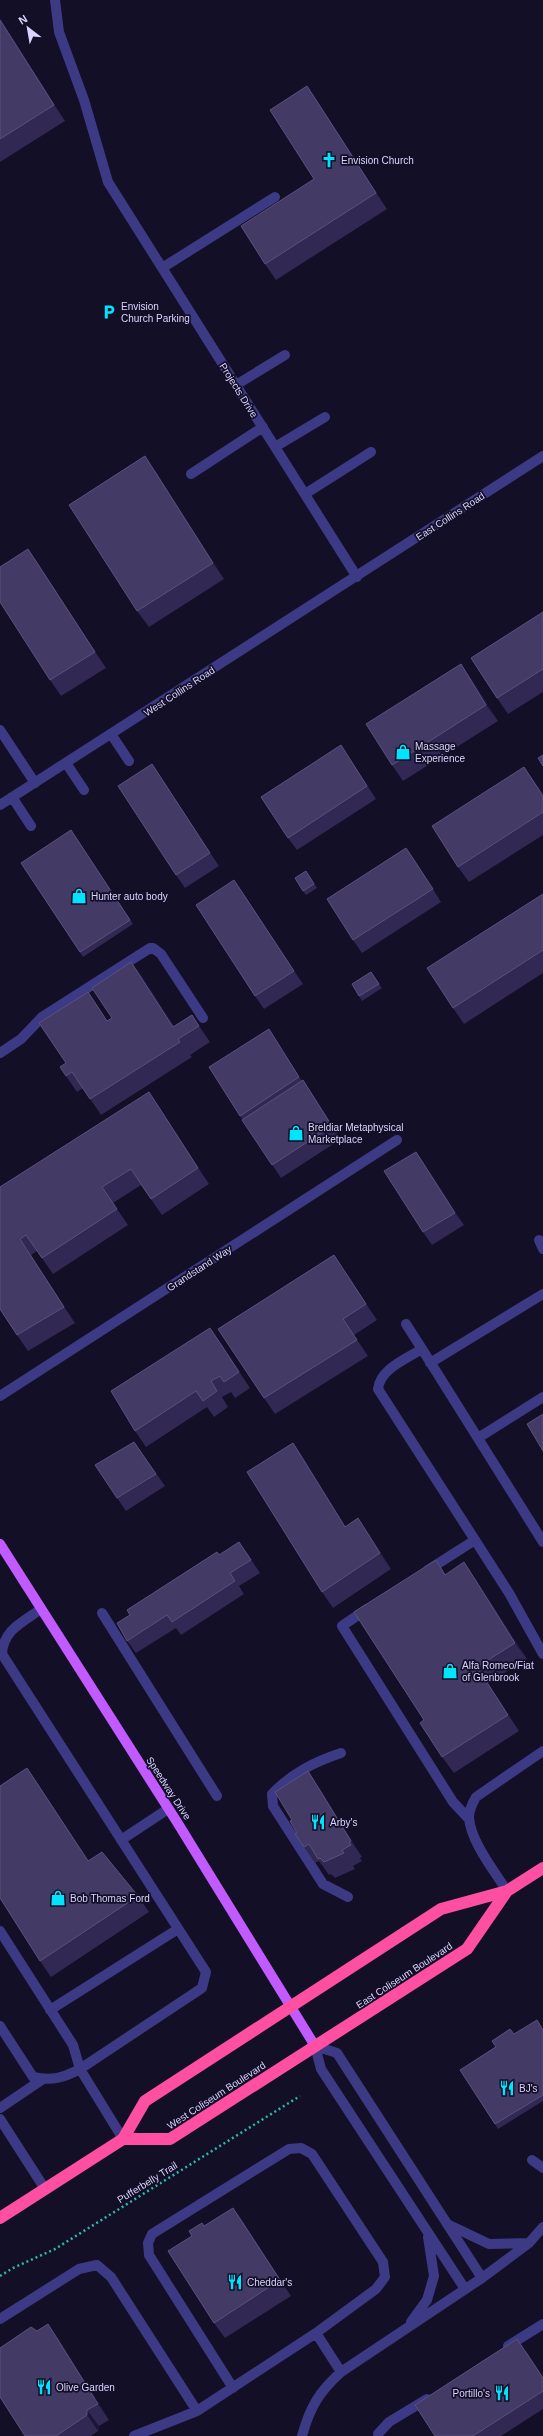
<svg xmlns="http://www.w3.org/2000/svg" width="543" height="2436" viewBox="0 0 543 2436" font-family="Arial,sans-serif">
<style>
.lines{fill:none;stroke-linecap:round;stroke-linejoin:round}
.path{stroke:#2fb8b0;stroke-width:2.5;stroke-dasharray:2 3;stroke-linecap:butt}
.minor{stroke:#3d3a85;stroke-width:10}
.major{stroke:#c25bff;stroke-width:10}
.highway{stroke:#ff4fa3;stroke-width:12}
.wall{fill:#312854}
.shaded-wall{fill:#1d163a}
.building{fill:#433a66;stroke:#5a527e}
.labels{text-anchor:middle;stroke-width:3.5;stroke-linejoin:round;paint-order:stroke}
.poi-label{font-size:10px;fill:#d9d4ff;stroke:#130f26;text-anchor:start}
.street-label{font-size:10px;fill:#d9d4ff;stroke:#130f26}
</style>
<rect width="100%" height="100%" fill="#130f26"/>
<g class="lines">
<path class="path" d="M0,2276L13,2268L55,2249L300,2096"/>
<path class="minor" d="M55,0L59,32L84,100L108,182L357,577
M162,268L275,197
M236,385L285,355
M275,447L325,417
M191,474L263,427
M305,494L371,452
M0,730L35,783
M111,734L129,761
M66,763L84,790
M12,797L31,826
M0,805L543,456
M0,1053L21,1039L42,1017L150,948H153L161,954L203,1018
M539,1240L543,1249
M406,1324L422,1349
M430,1363L543,1294
M0,1396L397,1140
M478,1438L543,1397
M543,1542L422,1349C406,1359 380,1369 378,1389L509,1593L543,1654
M428,1570L475,1540
M367,1609L342,1626L453,1802L469,1819
M102,1613L217,1796
M341,1753C314,1762 292,1773 272,1794L273,1806L323,1884L348,1897
M121,1840L168,1809
M507,1891C495,1872 470,1841 469,1817C469,1810 472,1804 476,1797L543,1751
M0,1931L73,2045L80,2069L202,1988L206,1972L2,1654C3,1630 23,1622 41,1609
M50,2010L178,1929
M0,2026L33,2077C52,2081 63,2078 80,2069L123,2139
M0,2108L43,2079
M0,2119L45,2189
M532,2160L543,2168
M447,2224L489,2244L529,2243
M465,2289L321,2069L315,2046L337,2053L482,2278
M0,2319L79,2269L97,2265L111,2277L197,2411
M411,2322L427,2300L434,2276L428,2237
M508,2346L543,2324
M233,2388L149,2255L148,2243L152,2234L289,2149L301,2148L312,2154L383,2262L385,2277L376,2289L316,2333
M378,2434L389,2422L427,2399
M134,2436L197,2411L316,2333L341,2372
M302,2436C310,2407 319,2392 341,2372L482,2278L529,2243L543,2227"/>
<path class="major" d="M0,1544L177,1822L315,2046"/>
<path class="highway" d="M123,2139H170L467,1949L507,1891
M0,2218L123,2139L145,2101L441,1909L507,1891L543,1868"/>
</g>
<path class="wall" d="M0,18L65,121L0,162Z
M307,86L318,102L387,209L276,280L265,264L314,179Z
M156,472L224,579L149,627L137,611Z
M39,565L106,668L61,696L50,680Z
M543,612V692L508,714L497,698Z
M461,664L472,680L498,721L403,781L392,765Z
M341,745L376,799L297,850L288,838Z
M152,764L219,866L185,888L176,875Z
M524,767L543,794V835L469,882L458,867Z
M71,830L133,924L83,957L21,863Z
M406,848L415,860L441,902L362,953L353,940Z
M309,875L317,888L306,895L303,891Z
M243,893L303,984L264,1009L255,996Z
M543,894V973L464,1024L453,1008Z
M131,962L143,978L174,1026L192,1015L210,1042L190,1055L192,1057L101,1115L83,1088L77,1092L66,1076V1063L99,1008L107,1021L112,1018Z
M371,972L382,988L362,1001L359,996Z
M277,1042L302,1081L311,1093L341,1139L281,1178L242,1119L209,1067Z
M160,1108L209,1184L162,1215L141,1185L113,1203L128,1225L53,1274L37,1251L31,1255L75,1323L28,1351L17,1335L0,1187Z
M416,1152L464,1225L432,1245L423,1232Z
M345,1271L377,1320L354,1335L368,1356L275,1414L264,1398Z
M221,1343L250,1388L235,1398L231,1392L222,1397L228,1407L214,1417L207,1407L146,1447L135,1431Z
M134,1442L165,1486L126,1511L117,1498Z
M293,1443L304,1459L346,1527L369,1534L391,1569L333,1608L322,1592Z
M248,1554L260,1573L239,1586L244,1594L181,1635L176,1628L136,1653L127,1641L130,1615L219,1555Z
M436,1560L445,1574L475,1578L527,1659L488,1683L519,1731L454,1773L442,1757L424,1720Z
M27,1768L38,1784L89,1861L138,1896L149,1912L51,1977L40,1961Z
M319,1787L362,1857L360,1858L362,1861L353,1866L355,1869L335,1878L331,1874L329,1875L319,1861L315,1863L304,1847L292,1820Z
M543,2030V2101L498,2129L460,2070L514,2034Z
M233,2208L244,2223L291,2296L225,2338L214,2323L192,2236Z
M48,2324L59,2340L109,2420L99,2426L98,2431L91,2436H25L37,2331Z
M526,2351L543,2377V2409L501,2436H435Z"/>
<path class="shaded-wall" d="M0,18L65,121L54,105L0,20Z
M307,86L318,102L387,209L376,193Z
M145,456L156,472L224,579L213,563Z
M28,549L39,565L106,668L95,652Z
M461,664L472,680L498,721L486,705Z
M152,764L161,777L219,866L210,853Z
M524,767L543,794V796Z
M406,848L415,860L441,902L433,889Z
M234,880L243,893L303,984L294,971Z
M131,962L143,978L181,1037L173,1027Z
M88,992L99,1008L118,1037L107,1021Z
M192,1015L203,1031L210,1042L199,1026Z
M269,1029L277,1042L308,1090L299,1077Z
M149,1092L160,1108L209,1184L198,1168Z
M416,1152L425,1164L464,1225L455,1213Z
M20,1239L31,1255L75,1323L64,1307Z
M334,1255L345,1271L377,1320L366,1304Z
M210,1328L221,1343L250,1388L239,1372Z
M293,1443L304,1459L356,1543L345,1527Z
M358,1518L369,1534L391,1569L380,1553Z
M239,1542L248,1554L260,1573L251,1560Z
M464,1562L475,1578L527,1659L515,1643Z
M477,1667L488,1683L519,1731L508,1715Z
M27,1768L38,1784L99,1877L88,1861Z
M308,1771L319,1787L362,1857L351,1841Z
M233,2208L244,2223L291,2296L280,2280Z
M48,2324L59,2340L109,2420L98,2404Z
M517,2339L543,2377V2378Z
M87,2410L99,2426L98,2431L87,2415Z"/>
<path class="building" d="M0,20L54,105L0,139Z
M307,86L376,193L265,264L241,226L314,179L270,110Z
M145,456L213,563L137,611L69,505Z
M28,549L95,652L50,680L0,602V567Z
M543,612V669L497,698L471,658Z
M461,664L486,705L392,765L366,724Z
M341,745L367,786L288,838L261,797Z
M543,755V766L538,758Z
M152,764L210,853L176,875L118,786Z
M524,767L543,796V812L458,867L432,826Z
M71,830L130,920L80,952L21,863Z
M406,848L433,889L353,940L327,899Z
M306,871L314,884L303,891L295,878Z
M234,880L294,971L255,996L196,905Z
M543,894V950L453,1008L427,968Z
M131,962L173,1027L192,1015L199,1026L178,1039L180,1042L90,1099L72,1072L66,1076L60,1067L66,1063L39,1023L88,992L107,1021L112,1018L92,988Z
M371,972L379,984L359,996L352,984Z
M269,1029L299,1077L240,1116L209,1067Z
M303,1080L332,1126L272,1165L242,1120Z
M149,1092L198,1168L151,1199L131,1169L102,1187L117,1209L42,1258L26,1235L20,1239L64,1307L17,1335L0,1309V1187Z
M416,1152L455,1213L423,1232L384,1171Z
M334,1255L366,1304L343,1319L357,1340L264,1398L218,1329Z
M210,1328L239,1372L224,1382L220,1376L211,1381L217,1391L203,1401L196,1391L135,1431L111,1391Z
M543,1414V1451L527,1424Z
M134,1442L156,1474L117,1498L95,1465Z
M293,1443L345,1527L358,1518L380,1553L322,1592L247,1472Z
M239,1542L251,1560L230,1573L235,1581L172,1622L167,1615L127,1641L117,1623L130,1615L127,1610L217,1552L219,1555Z
M436,1560L445,1575L464,1562L515,1643L477,1667L508,1715L442,1757L420,1723L424,1720L354,1612Z
M27,1768L88,1861L102,1852L138,1896L40,1961L0,1898V1786Z
M308,1771L351,1841L349,1842L351,1845L342,1850L344,1853L324,1862L320,1858L318,1859L309,1844L304,1847L295,1834L297,1833L290,1821L292,1820L275,1792Z
M537,2020L543,2030V2095L495,2124L460,2070L496,2047L492,2041L510,2029L514,2034Z
M233,2208L280,2280L214,2323L168,2251L192,2236L189,2231L202,2223L204,2226Z
M48,2324L98,2404L87,2410V2415L56,2436H25L0,2397V2348L31,2327L37,2331Z
M517,2339L543,2378V2391L473,2436H435L415,2405Z"/>
<defs>
<g id="church-bare" transform="scale(1.2)"><path d="M-1.2-6h2.4v3.5h3.3v2.4h-3.3V6h-2.4V-.1h-3.3v-2.4h3.3Z" fill="#00e5ff" stroke="#130f26" stroke-width="2.5" paint-order="stroke"/></g>
<g id="parking-bare" transform="scale(1.2)"><path d="M-3.5-5.5H1a3.5 3.5 0 0 1 0 7H-1V5.5H-3.5ZM-1-3.4V-.6H.8a1.4 1.4 0 0 0 0-2.8Z" fill="#00e5ff" stroke="#130f26" stroke-width="2.5" paint-order="stroke"/></g>
<g id="shop-bare" transform="scale(1.2)"><path d="M-5-2.5h2.3a2.7 3.5 0 0 1 5.4 0H5L5.5 6h-11ZM-1.5-2.5h3a1.5 2.3 0 0 0-3 0Z" fill="#00e5ff" stroke="#130f26" stroke-width="2.5" paint-order="stroke"/></g>
<g id="restaurant-bare" transform="scale(1.2)"><path d="M-5-6h1v4h1v-4h1v4h1v-4h1v5L-1.5 .5V6h-2V.5L-5-1ZM5-6V6H3V1.5H1.5Q1.5-4 5-6Z" fill="#00e5ff" stroke="#130f26" stroke-width="2.5" paint-order="stroke"/></g>
</defs>
<g fill-rule="evenodd">
<use href="#church-bare" x="329" y="160"/>
<use href="#parking-bare" x="109" y="312"/>
<use href="#shop-bare" x="403" y="752"/>
<use href="#shop-bare" x="79" y="896"/>
<use href="#shop-bare" x="296" y="1133"/>
<use href="#shop-bare" x="450" y="1671"/>
<use href="#restaurant-bare" x="318" y="1822"/>
<use href="#shop-bare" x="58" y="1898"/>
<use href="#restaurant-bare" x="507" y="2088"/>
<use href="#restaurant-bare" x="235" y="2282"/>
<use href="#restaurant-bare" x="44" y="2387"/>
<use href="#restaurant-bare" x="502" y="2393"/>
</g>
<g class="labels">
<g class="poi-label">
<text x="341" y="164">Envision Church</text>
<text x="121" y="310">Envision<tspan x="121" dy="12">Church Parking</tspan></text>
<text x="415" y="750">Massage<tspan x="415" dy="12">Experience</tspan></text>
<text x="91" y="900">Hunter auto body</text>
<text x="308" y="1131">Breldiar Metaphysical<tspan x="308" dy="12">Marketplace</tspan></text>
<text x="462" y="1669">Alfa Romeo/Fiat<tspan x="462" dy="12">of Glenbrook</tspan></text>
<text x="330" y="1826">Arby's</text>
<text x="70" y="1902">Bob Thomas Ford</text>
<text x="519" y="2092">BJ's</text>
<text x="247" y="2286">Cheddar's</text>
<text x="56" y="2391">Olive Garden</text>
<text x="490" y="2397" text-anchor="end">Portillo's</text>
</g>
<g class="street-label">
<text transform="translate(239 390) rotate(58)" y="4">Projects Drive</text>
<text transform="translate(450 516) rotate(-33)" y="4">East Collins Road</text>
<text transform="translate(179 691) rotate(-33)" y="4">West Collins Road</text>
<text transform="translate(199 1268) rotate(-33)" y="4">Grandstand Way</text>
<text transform="translate(169 1788) rotate(57)" y="4">Speedway Drive</text>
<text transform="translate(404 1975) rotate(-33)" y="4">East Coliseum Boulevard</text>
<text transform="translate(216 2095) rotate(-33)" y="4">West Coliseum Boulevard</text>
<text transform="translate(147 2182) rotate(-32)" y="4">Pufferbelly Trail</text>
</g>
</g>
<g transform="translate(28 28) rotate(329)" stroke="#130f26" stroke-width="3" paint-order="stroke">
<path d="M0-3L7 15L0 10L-7 15Z" fill="#d9d4ff"/>
<text y="-6" font-size="11" font-weight="bold" text-anchor="middle" fill="#d9d4ff">N</text>
</g>
</svg>
